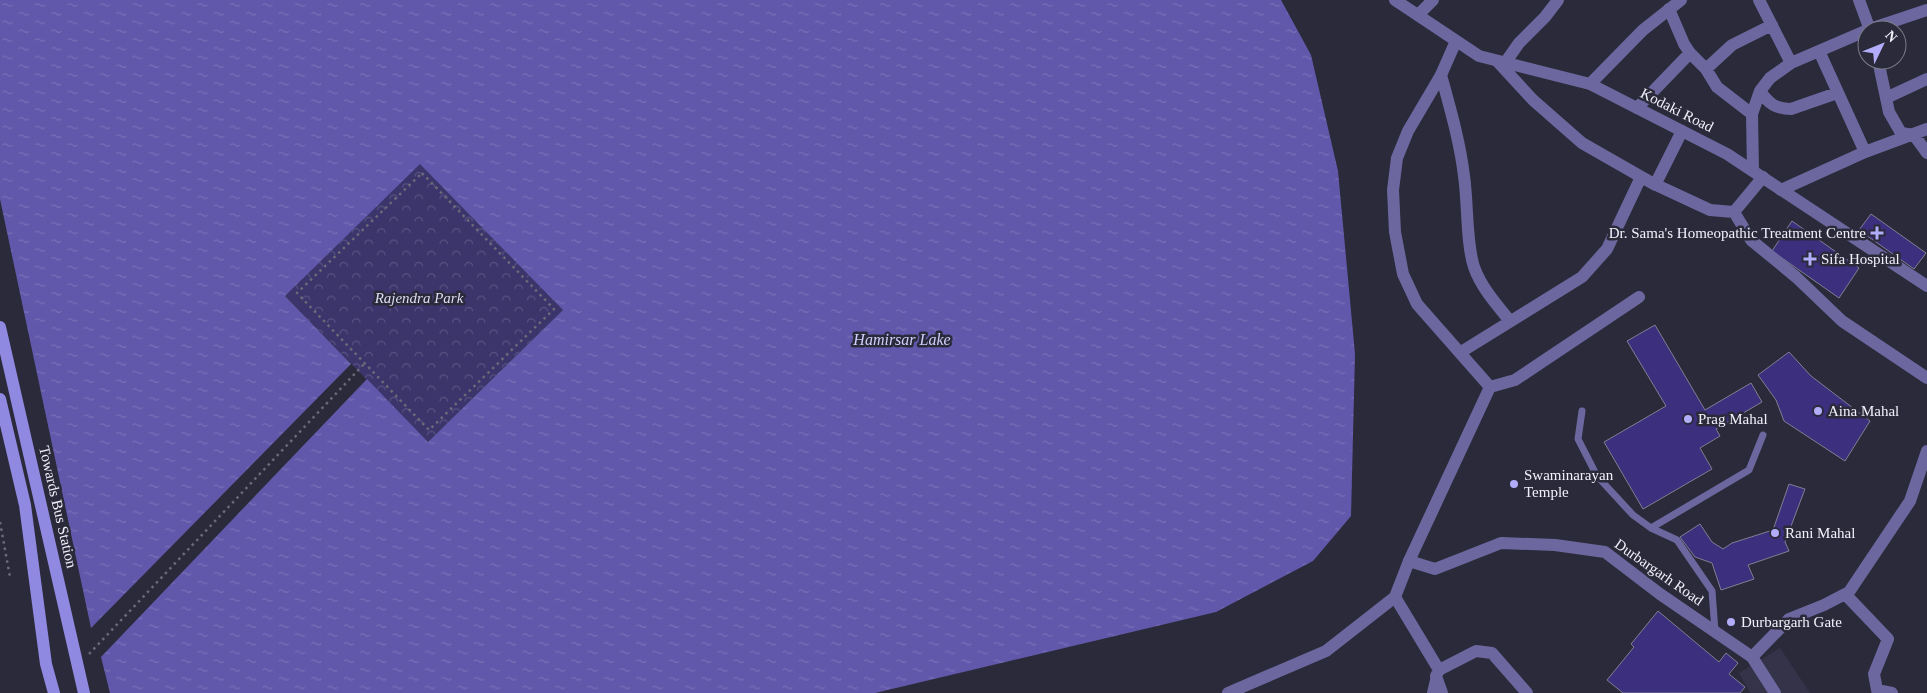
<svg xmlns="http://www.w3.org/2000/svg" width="1927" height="693" viewBox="0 0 1927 693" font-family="'Times New Roman',serif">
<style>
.built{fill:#343349}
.park{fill:url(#park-crowns)}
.water{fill:url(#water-ripples)}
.building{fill:#3c2f7e;stroke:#7f7f92}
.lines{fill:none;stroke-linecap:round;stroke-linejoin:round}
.path{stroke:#6a6a78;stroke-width:2.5;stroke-dasharray:2.5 4;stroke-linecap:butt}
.service{stroke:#6c689f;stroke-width:7}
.pedestrian{stroke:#6c689f;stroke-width:10}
.minor{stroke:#6c689f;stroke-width:12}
.tertiary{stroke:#6c689f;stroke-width:12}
.secondary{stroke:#9089e1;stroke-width:12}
.poi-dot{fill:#b1adfa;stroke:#2b2a3a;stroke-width:2}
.labels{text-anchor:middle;stroke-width:5;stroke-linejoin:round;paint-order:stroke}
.street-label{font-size:15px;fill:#f1f1fc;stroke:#2b2a3a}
.poi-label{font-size:15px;fill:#f1f1fc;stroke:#2b2a3a;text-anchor:start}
.park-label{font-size:15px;font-style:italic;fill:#dcdcf3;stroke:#2b2a3a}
.water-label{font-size:16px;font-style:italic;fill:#cfcefb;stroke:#2b2a3a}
</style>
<defs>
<pattern id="park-crowns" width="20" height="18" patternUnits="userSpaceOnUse" patternTransform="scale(1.25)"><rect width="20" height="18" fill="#3b356c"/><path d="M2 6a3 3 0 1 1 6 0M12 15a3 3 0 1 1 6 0" fill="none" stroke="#585382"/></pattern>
<pattern id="water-ripples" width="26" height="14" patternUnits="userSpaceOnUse" patternTransform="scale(1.25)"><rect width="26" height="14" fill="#6258ab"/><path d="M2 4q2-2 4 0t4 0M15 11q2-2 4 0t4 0" fill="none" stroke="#7970b7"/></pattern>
</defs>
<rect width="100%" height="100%" fill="#2b2a3a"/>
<path class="built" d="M1780,648L1810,693H1750L1739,673Z"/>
<path class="park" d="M420,163L563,310L428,442L285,296Z"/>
<path class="water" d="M0,0H1281L1311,55L1338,171L1355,354L1351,516L1313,561L1216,612L875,693H110L101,657L367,379L428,442L563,310L420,164L285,296L351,364L91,628L0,199Z"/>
<path class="building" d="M1871,214L1926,253L1914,269L1859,230Z
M1792,221L1859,268L1839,298L1772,251Z
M1655,325L1705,410L1751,383L1762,402L1716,429L1720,436L1700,448L1712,469L1643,509L1604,442L1666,406L1627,341Z
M1789,352L1811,376L1870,421L1845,461L1784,421L1776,400L1758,375Z
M1789,484L1805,489L1785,542L1789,551L1748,565L1754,579L1721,590L1712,563L1695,557L1680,537L1700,524L1712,542L1723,549L1732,543L1773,530Z
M1658,611L1719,662L1726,653L1738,663L1729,674L1745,687L1740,693H1623L1607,680L1634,647L1631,644Z"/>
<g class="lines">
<path class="path" d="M422,173L554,309L429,430L297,293Z
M0,522L10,577
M89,654L365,363"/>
<path class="service" d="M1582,411L1578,439L1597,476L1633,515L1651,528L1677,540L1712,591L1715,631
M1651,528L1749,470L1763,435"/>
<path class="pedestrian" d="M1432,693L1436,676"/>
<path class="minor" d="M1759,0L1791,63
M1859,0L1870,30
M1669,9L1684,44L1690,53L1706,69L1717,87L1752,114L1760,91C1769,104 1776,109 1791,109L1837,93
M1418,15L1433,0
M1819,51L1865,152
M1878,60L1889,112L1901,133L1914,135L1927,153
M1497,61L1533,100L1582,143L1652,183L1710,210L1734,212L1751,240L1796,277L1842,321L1927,378
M1505,63L1519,43L1545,17L1558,0
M1706,69L1732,45L1772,25
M1441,75C1450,108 1460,142 1464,176C1468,202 1466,243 1474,267C1481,287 1496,304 1510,321
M1760,91L1770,78L1791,63L1870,29L1927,10
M1886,98L1927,79
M1637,108L1690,53
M1752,114L1753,171
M1655,185L1682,131
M1781,190L1865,152L1927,129
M1734,212L1763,177
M1461,352L1582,277L1607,249L1641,177
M1490,387L1515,380L1639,297
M1409,561L1435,569L1501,543L1555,545L1605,552L1660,594L1752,657L1775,693
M1845,594L1888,639L1874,674L1877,690L1892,693
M1395,597L1439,670L1436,676L1442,693
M1752,657L1789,619L1824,605L1849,592L1910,501L1927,451
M1439,670L1476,651L1492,653L1527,693"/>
<path class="tertiary" d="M1395,0L1479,56L1590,84L1727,154L1927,286
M1590,84L1643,30L1681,0
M1228,693L1326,651L1395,597L1409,561L1490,387L1417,304L1403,274L1395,232L1393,190L1397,158L1408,131L1441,75L1456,41"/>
<path class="secondary" d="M0,327L84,693
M0,399L25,505L46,664L54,693"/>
</g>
<g class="poi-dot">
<path d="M1874.5 225.5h5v5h5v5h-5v5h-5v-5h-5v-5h5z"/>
<path d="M1807.5 251.5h5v5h5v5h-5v5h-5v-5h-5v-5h5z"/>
<circle cx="1818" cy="411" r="5"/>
<circle cx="1688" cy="419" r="5"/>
<circle cx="1514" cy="484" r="5"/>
<circle cx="1775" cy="533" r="5"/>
<circle cx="1731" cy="622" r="5"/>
</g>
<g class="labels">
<g class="street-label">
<text transform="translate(1677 110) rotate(27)" y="5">Kodaki Road</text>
<text transform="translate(58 507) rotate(77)" y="5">Towards Bus Station</text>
<text transform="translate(1659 572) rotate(35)" y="5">Durbargarh Road</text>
</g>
<g class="poi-label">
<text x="1866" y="238" text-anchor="end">Dr. Sama's Homeopathic Treatment Centre</text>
<text x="1821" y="264">Sifa Hospital</text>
<text x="1828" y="416">Aina Mahal</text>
<text x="1698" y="424">Prag Mahal</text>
<text x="1524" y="480">Swaminarayan<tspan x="1524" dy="17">Temple</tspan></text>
<text x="1785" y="538">Rani Mahal</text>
<text x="1741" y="627">Durbargarh Gate</text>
</g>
<g class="park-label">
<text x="419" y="303">Rajendra Park</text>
</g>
<g class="water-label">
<text x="902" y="345">Hamirsar Lake</text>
</g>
</g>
<g transform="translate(1882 45) rotate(47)"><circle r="24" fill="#2b2a3a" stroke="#7a7a88"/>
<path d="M0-4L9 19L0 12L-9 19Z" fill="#b1adfa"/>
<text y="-8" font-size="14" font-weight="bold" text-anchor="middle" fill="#f1f1fc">N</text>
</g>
</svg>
